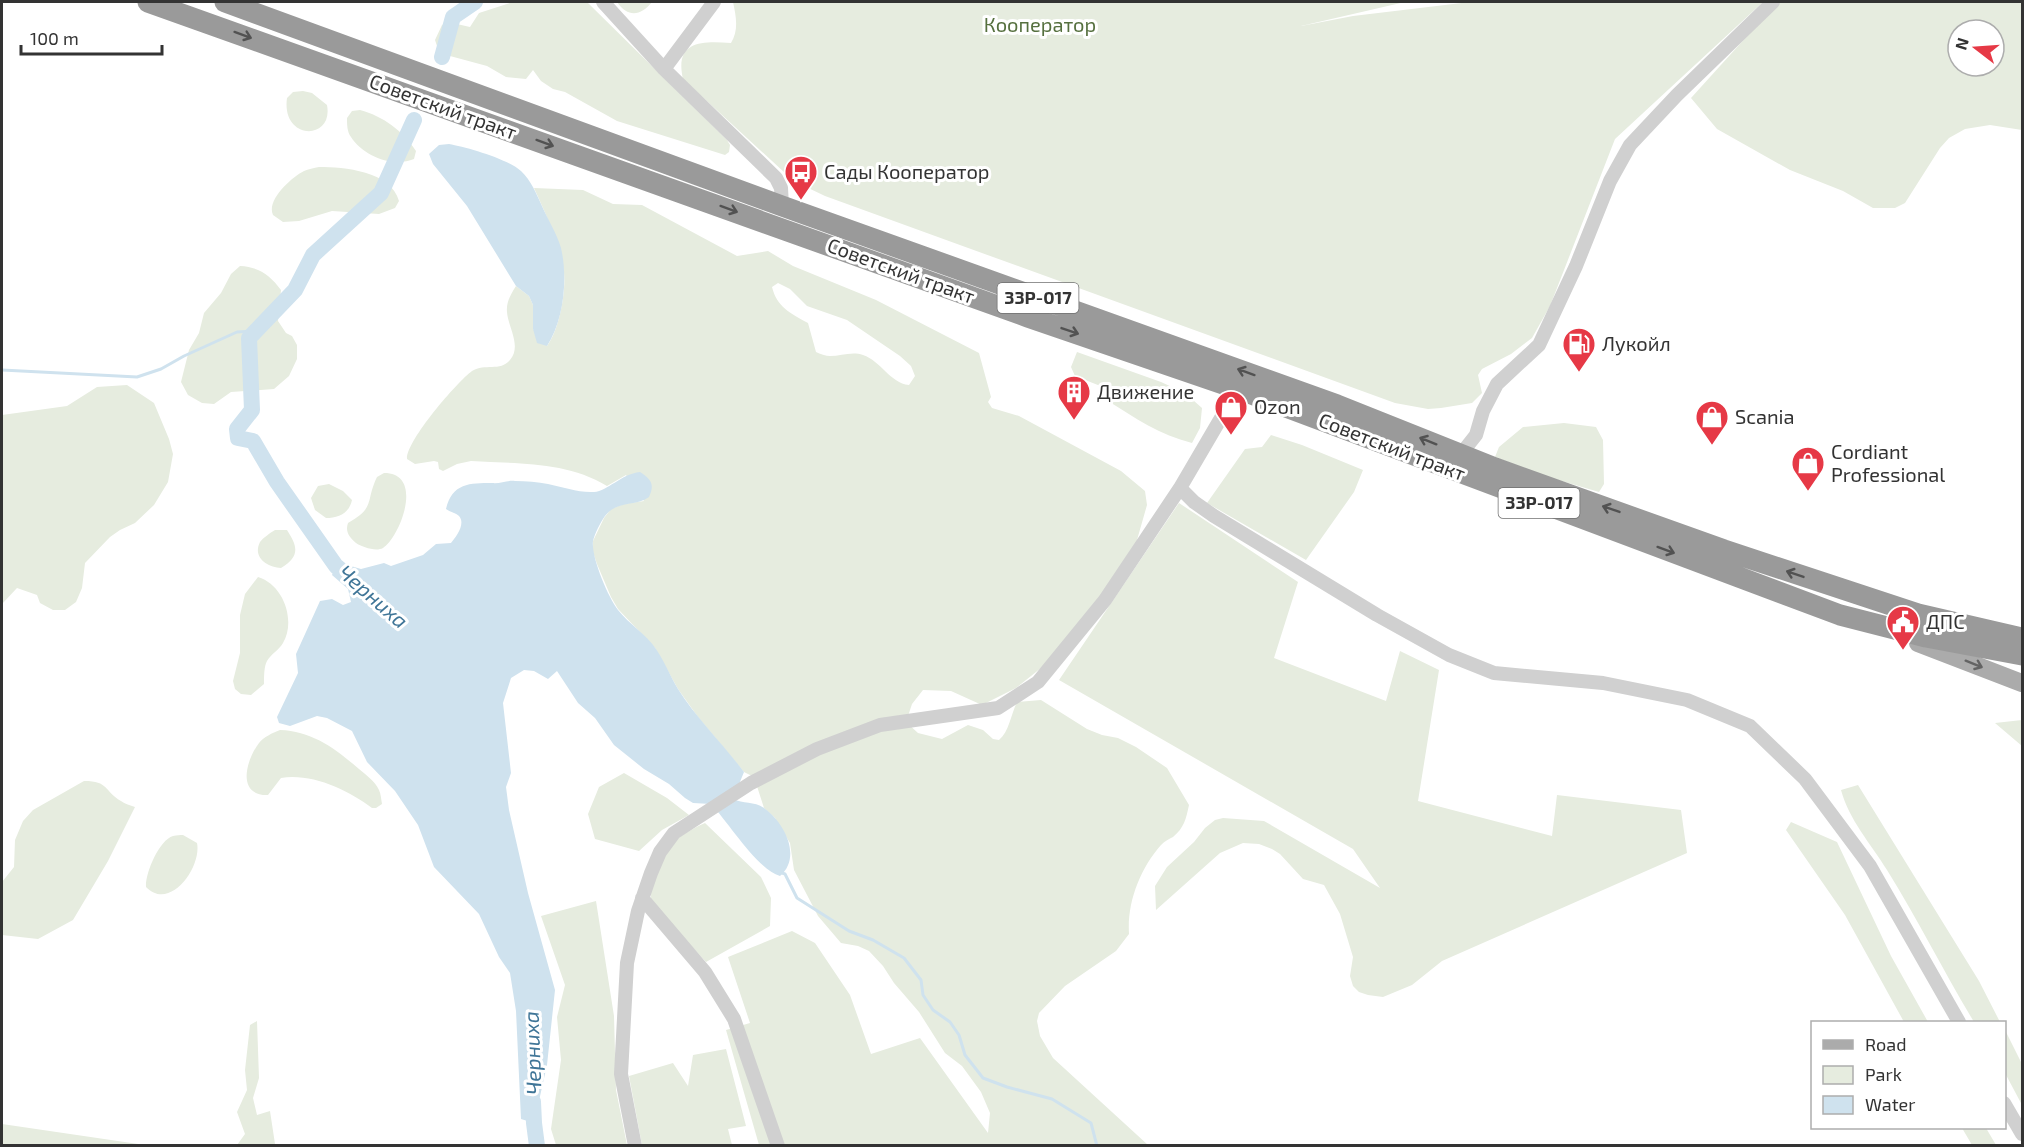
<svg xmlns="http://www.w3.org/2000/svg" width="2024" height="1147" viewBox="0 0 2024 1147" font-family="'Exo 2',sans-serif">
<style>
.green{fill:#e6ecdf;fill-rule:evenodd}
.water{fill:#cfe2ee}
.lines{fill:none;stroke-linecap:round;stroke-linejoin:round}
.stream{stroke:#cfe2ee;stroke-width:3}
.river{stroke:#cfe2ee;stroke-width:16}
.minor{stroke:#d0d0d0;stroke-width:14}
.major{stroke:#ababab;stroke-width:18}
.highway{stroke:#9a9a9a;stroke-width:21}
.oneway{stroke:#525252}
.oneway2{stroke:#636363}
.labels{text-anchor:middle;stroke-width:6;stroke-linejoin:round;paint-order:stroke}
.shield{fill:#fff;stroke:#707070;stroke-width:1.5}
.shield-label{font-size:18px;font-weight:bold;fill:#333}
.park-label{font-size:20px;fill:#56703f;stroke:#fff}
.street-label{font-size:20px;fill:#333;stroke:#fff}
.poi-label{font-size:20px;fill:#333;stroke:#fff;text-anchor:start}
.water-label{font-size:21px;font-style:italic;fill:#3f7597;stroke:#fff}
</style>
<rect width="100%" height="100%" fill="#fff"/>
<path class="green" d="M513,2H587L727,140L730,145L729,152L725,155L617,121L565,92L553,89L541,81L533,70L526,79L506,77L487,66L450,56L437,46L435,40L442,25L448,22L470,27L479,13Z
M617,2H652C641,16 628,18 617,2Z
M733,2H1405L1301,26L1353,16L1470,2H1763L1615,139L1550,306L1532,338L1511,354L1482,369L1478,375L1482,393L1472,403L1441,408L1428,409L1395,403L825,196L802,185L785,173L683,79C674,40 703,41 731,43C739,30 736,16 733,2Z
M1778,2H2022V130L1990,125L1965,129L1949,138L1940,148L1905,203L1895,208H1873L1843,191L1790,170L1717,129L1691,98ZM1958,30H1994V66H1958Z
M303,91L312,93L327,105C334,141 281,141 287,98L293,92Z
M360,110C383,116 403,131 416,151L414,159C393,168 363,156 351,137C347,132 347,124 347,118L352,111Z
M319,167C344,167 391,171 399,201L395,208L379,214L332,211L299,221L283,222L273,215C266,200 292,177 304,171C308,169 314,168 319,167Z
M534,188L583,190L613,204L642,205L737,256L768,251L793,266L876,300L979,353L991,397L988,402L992,408L1019,416L1121,471L1145,491L1147,505L1135,547L1092,610L1046,664L1016,688L982,705L951,691L923,690L912,704L906,722L918,733L942,739L968,725L983,730L993,739L999,740C1009,732 1011,714 1017,702L1041,700L1087,729L1102,735L1118,738L1136,747L1167,768L1189,805C1186,819 1184,828 1173,837C1169,839 1165,841 1161,845C1140,869 1127,902 1129,934L1116,951L1065,986L1039,1013L1037,1021L1040,1036L1053,1058L1148,1145H759L726,1030L750,1023L728,957L792,931L815,943L850,995L871,1054L920,1038L988,1133L990,1113L981,1092L962,1066L945,1053L919,1012L894,983L883,966L869,951L858,946L841,943L818,916L794,870L790,843L775,818L764,808L754,777L744,772L698,717L678,689L655,648L618,609L611,597L597,564L593,552V541L604,518L611,509L623,504L644,501L626,475L607,486C566,461 517,464 471,461L457,464L443,471L439,469L438,462L434,461L415,464L407,459C406,441 457,382 472,371C485,363 500,372 510,360C522,346 508,327 507,312C506,302 511,294 516,286L529,296L533,305L535,315L533,329L547,346C559,330 566,293 564,273C561,247 545,212 534,188ZM778,283L790,289L807,306L847,320L900,356L911,366L915,376L909,385C890,383 881,361 863,355C852,351 841,356 830,356C826,356 820,354 816,352L808,323C790,313 777,307 772,287Z
M240,266C259,267 270,275 281,290L278,321L286,333L292,336L297,345V359L289,376L274,389L231,392L214,404L202,403L188,395L181,382L189,350L199,333L204,313L221,293L231,274Z
M1077,352L1161,382L1185,393L1202,408L1200,428L1192,443C1160,435 1135,418 1108,401V389L1075,376L1071,367Z
M127,385L154,403L169,439L173,454L168,482L154,505L135,523L120,530L110,537L85,563L82,588L76,602L65,610H53L40,603L37,595L17,588L2,604V415L67,406L97,387Z
M1564,423L1596,427L1603,440L1604,484L1599,492L1548,477L1495,457L1499,447L1523,427Z
M1271,435L1302,445L1363,470L1354,492L1306,560L1207,503L1245,449L1262,447Z
M384,473C425,473 400,537 383,548C376,552 362,547 356,543C349,537 345,531 348,523C376,507 365,502 377,477Z
M329,484L343,491L352,500C349,514 338,518 326,518L315,510L311,498L318,486Z
M1179,503L1298,582L1274,658L1386,701L1400,651L1439,670L1418,801L1552,836L1557,795L1681,810L1687,853L1442,961L1412,985L1383,997L1368,995L1359,992L1353,986L1350,976L1353,957L1340,914L1324,885L1303,879L1280,854L1272,849L1259,844L1243,843L1220,853L1156,910L1155,886L1167,867L1194,842L1205,828L1215,820L1223,818L1264,821L1380,888L1353,849L1059,680Z
M275,530H287C298,547 300,556 281,568C268,567 252,558 260,542C263,538 270,533 275,530Z
M258,577C284,585 296,621 283,643C279,650 271,654 267,661C264,666 264,677 264,684L251,695L241,694L235,689L233,681L240,653V615L245,594Z
M2022,720V746L1995,723Z
M280,730C312,731 336,749 359,769C366,775 375,781 379,790C381,794 381,799 382,804L376,808H372C348,790 312,773 281,778L268,795C236,796 246,760 259,743C264,737 272,733 280,730Z
M624,773L667,798L689,815L662,830L639,851L595,839L588,814L599,787Z
M84,781C109,781 104,791 121,801C125,804 130,805 135,807L108,861L73,920L38,939L2,935V882L14,867L15,840L23,821L33,810Z
M1858,785L1979,981L2000,1022H1974C1944,972 1918,920 1887,870C1871,844 1849,820 1841,790Z
M1791,822L1837,842L1891,956L1928,1022H1904L1845,915L1786,830Z
M705,823L761,877L771,898L770,926L706,962L651,902C651,894 650,885 651,878C656,850 681,834 705,823Z
M183,835L197,843C202,867 170,912 146,887C145,874 159,840 173,836C177,835 180,835 183,835Z
M596,901L614,1016L616,1090L627,1145H556L551,1129L561,1060L557,1017L565,985L541,916Z
M257,1021L259,1078L253,1098L257,1115L270,1111L275,1144V1146L237,1145L245,1134L237,1112L247,1090L245,1070L250,1025Z
M2005,1030L2022,1064V1105L2005,1073Z
M726,1049L746,1126L728,1129L732,1145H642L629,1076L673,1063L688,1086L693,1055Z
M2,1124L145,1145H2Z
M1962,1128H1986L1996,1145H1972Z"/>
<path class="water" d="M449,144C466,147 508,159 521,171C531,180 537,195 542,206C548,220 557,234 561,248C568,278 564,320 547,346L537,343L533,329V305L529,296L516,286L467,206L433,164L429,154L439,145Z
M640,472C651,479 655,484 649,497C635,507 617,500 605,516C600,523 595,533 593,541C591,557 608,597 618,610C629,624 646,634 656,649C665,662 670,676 678,689C697,719 723,744 744,772L733,799C743,804 754,801 764,808C785,823 802,857 780,876C757,869 729,823 711,804L693,803L685,798L669,784L644,769L614,745L595,718L578,703L557,671L548,679L534,671L524,670L511,678L503,703L511,773L506,787L509,810L528,893L555,990L547,1065L534,1123L521,1119L516,1011L510,973L499,957L479,914L434,867L418,825L395,791L367,762L352,731L327,718L317,716L290,726L279,723L277,717L298,673L296,654L320,601L332,599L343,605L351,602L348,589L332,575L336,566L344,564L361,569L384,563L391,566L423,555L436,544L451,543C456,537 466,524 459,516C456,513 450,512 446,509C452,483 470,483 492,483C500,484 508,480 515,481C526,481 538,482 548,484C563,487 579,493 594,492C608,491 621,474 640,472Z"/>
<g class="lines">
<path class="stream" d="M2,370L137,377L161,369L184,356L237,332L255,331
M782,873L785,874L797,898L849,931L873,940L904,958L921,980L923,995L933,1010L950,1022L959,1035L965,1055L983,1078L1007,1087L1052,1099L1091,1123L1097,1146"/>
<path class="river" d="M442,57L453,17L475,2
M353,580L336,566L277,482L253,441L238,438L237,429L252,410L249,338L295,290L313,255L381,193L414,120
M533,1102L534,1123L537,1146"/>
<path class="minor" d="M603,2L664,69L776,178L781,188L782,206
M664,69L714,2
M1461,454L1476,435L1483,411L1497,384L1539,345L1576,266L1610,181L1630,145L1677,95L1773,2
M1180,488L1194,502L1214,516L1377,615L1449,655L1494,673L1603,683L1687,700L1750,726L1805,779L1870,866L1959,1022
M642,898L705,972L734,1019L778,1146
M2004,1103L2022,1134
M635,1146L621,1074L627,963L638,911L651,873L660,852L674,833L751,783L817,749L880,725L998,708L1038,682L1105,600L1180,488L1238,389"/>
<path class="major" d="M1918,643L2022,683"/>
<path class="highway" d="M148,2L1028,317L1238,389L1840,615L1926,637L2022,655
M225,2L782,206L1337,405L1495,468L1724,550L1918,614L2022,638"/>
</g>
<defs><path id="oneway-shaft" d="M-6 0H5M1.5-3L5.5 0L1.5 3" fill="none" stroke-width="1.6" stroke-linecap="round" stroke-linejoin="round" transform="scale(1.5)"/></defs>
<g class="oneway">
<use href="#oneway-shaft" transform="translate(243 35) rotate(20)"/>
<use href="#oneway-shaft" transform="translate(545 143) rotate(20)"/>
<use href="#oneway-shaft" transform="translate(729 209) rotate(20)"/>
<use href="#oneway-shaft" transform="translate(1070 331) rotate(19)"/>
<use href="#oneway-shaft" transform="translate(1246 372) rotate(-160)"/>
<use href="#oneway-shaft" transform="translate(1428 441) rotate(-158)"/>
<use href="#oneway-shaft" transform="translate(1611 509) rotate(-161)"/>
<use href="#oneway-shaft" transform="translate(1666 550) rotate(20)"/>
<use href="#oneway-shaft" transform="translate(1795 574) rotate(-161)"/>
</g>
<use class="oneway2" href="#oneway-shaft" transform="translate(1974 664) rotate(22)"/>
<defs>
<g id="bus-pin" transform="scale(1.725)"><path d="M0 17L-7.5 6A9.5 9.5 0 1 1 7.5 6Z" fill="#e63946" stroke="#fff"/><path d="M-5-6H5V4H4V6H2V4H-2V6H-4V4H-5ZM-3.5-4V0h7V-4ZM-3.5 1.2v1.5H-2V1.2ZM2 1.2v1.5H3.5V1.2Z" fill="#fff"/></g>
<g id="fuel-pin" transform="scale(1.725)"><path d="M0 17L-7.5 6A9.5 9.5 0 1 1 7.5 6Z" fill="#e63946" stroke="#fff"/><path d="M-5.5-6h7V0h2V4h1.3V-2.5L3-4.5l.8-.8L6-3V5H2.5V1h-1V6h-7ZM-4.2-4.7v3.2H.2V-4.7Z" fill="#fff"/></g>
<g id="building-pin" transform="scale(1.725)"><path d="M0 17L-7.5 6A9.5 9.5 0 1 1 7.5 6Z" fill="#e63946" stroke="#fff"/><path d="M-4-6H4V6H1V3H-1V6H-4ZM-2.5-4.3h1.7v1.8h-1.7ZM.8-4.3h1.7v1.8H.8ZM-2.5-1h1.7V.8h-1.7ZM.8-1h1.7V.8H.8Z" fill="#fff"/></g>
<g id="shop-pin" transform="scale(1.725)"><path d="M0 17L-7.5 6A9.5 9.5 0 1 1 7.5 6Z" fill="#e63946" stroke="#fff"/><path d="M-5-2.5h2.3a2.7 3.5 0 0 1 5.4 0H5L5.5 6h-11ZM-1.5-2.5h3a1.5 2.3 0 0 0-3 0Z" fill="#fff"/></g>
<g id="civic-pin" transform="scale(1.725)"><path d="M0 17L-7.5 6A9.5 9.5 0 1 1 7.5 6Z" fill="#e63946" stroke="#fff"/><path d="M-.6-6.5H3V-4.5H.6V-3L4-1V1h2V6H-6V1h2V-1L-.6-3ZM-1.2 2.5V6h2.4V2.5Z" fill="#fff"/></g>
</defs>
<g fill-rule="evenodd">
<use href="#bus-pin" x="801" y="172"/>
<use href="#fuel-pin" x="1579" y="344"/>
<use href="#building-pin" x="1074" y="392"/>
<use href="#shop-pin" x="1231" y="407"/>
<use href="#shop-pin" x="1712" y="417"/>
<use href="#shop-pin" x="1808" y="463"/>
<use href="#civic-pin" x="1903" y="622"/>
</g>
<g class="labels">
<g class="shield">
<rect x="997.5" y="283" width="81" height="30" rx="4.5"/>
<rect x="1498.5" y="488" width="81" height="30" rx="4.5"/>
</g>
<g class="shield-label">
<text x="1038" y="304">33Р-017</text>
<text x="1539" y="509">33Р-017</text>
</g>
<g class="park-label">
<text x="1040" y="32">Кооператор</text>
</g>
<g class="street-label">
<text transform="translate(443 107) rotate(20)" y="7">Советский тракт</text>
<text transform="translate(901 271) rotate(20)" y="7">Советский тракт</text>
<text transform="translate(1392 447) rotate(21)" y="7">Советский тракт</text>
</g>
<g class="poi-label">
<text x="824" y="179">Сады Кооператор</text>
<text x="1602" y="351">Лукойл</text>
<text x="1097" y="399">Движение</text>
<text x="1254" y="414">Ozon</text>
<text x="1735" y="424">Scania</text>
<text x="1831" y="459">Cordiant<tspan x="1831" dy="23">Professional</tspan></text>
<text x="1926" y="629">ДПС</text>
</g>
<g class="water-label">
<text transform="translate(373 597) rotate(41)" y="7">Черниха</text>
<text transform="translate(533 1053) rotate(-92)" y="7">Черниха</text>
</g>
</g>
<rect width="2024" height="1147" fill="none" stroke="#333333" stroke-width="6"/>
<rect x="1811" y="1021" width="195" height="108" fill="#ffffff" stroke="#adadad" stroke-width="1.5"/>
<rect x="1823" y="1040" width="30" height="9" fill="#ababab" stroke="#adadad" stroke-width="1.5"/>
<text x="1865" y="1051" font-size="18" fill="#333333">Road</text>
<rect x="1823" y="1066" width="30" height="18" fill="#e6ecdf" stroke="#adadad" stroke-width="1.5"/>
<text x="1865" y="1081" font-size="18" fill="#333333">Park</text>
<rect x="1823" y="1096" width="30" height="18" fill="#cfe2ee" stroke="#adadad" stroke-width="1.5"/>
<text x="1865" y="1111" font-size="18" fill="#333333">Water</text>
<g transform="translate(1976 48) rotate(287)"><circle r="28" fill="#ffffff" stroke="#adadad" stroke-width="1.5"/>
<path d="M0-4.5L10 22L0 15L-10 22Z" fill="#e63946"/>
<text y="-9" font-size="16" font-weight="bold" text-anchor="middle" fill="#333333">N</text>
</g>
<path d="M21 45v9h141v-9" fill="none" stroke="#333333" stroke-width="3"/>
<text x="30" y="45" font-size="18" fill="#333333" stroke="#ffffff" stroke-width="4.5" paint-order="stroke">100 m</text>
</svg>
